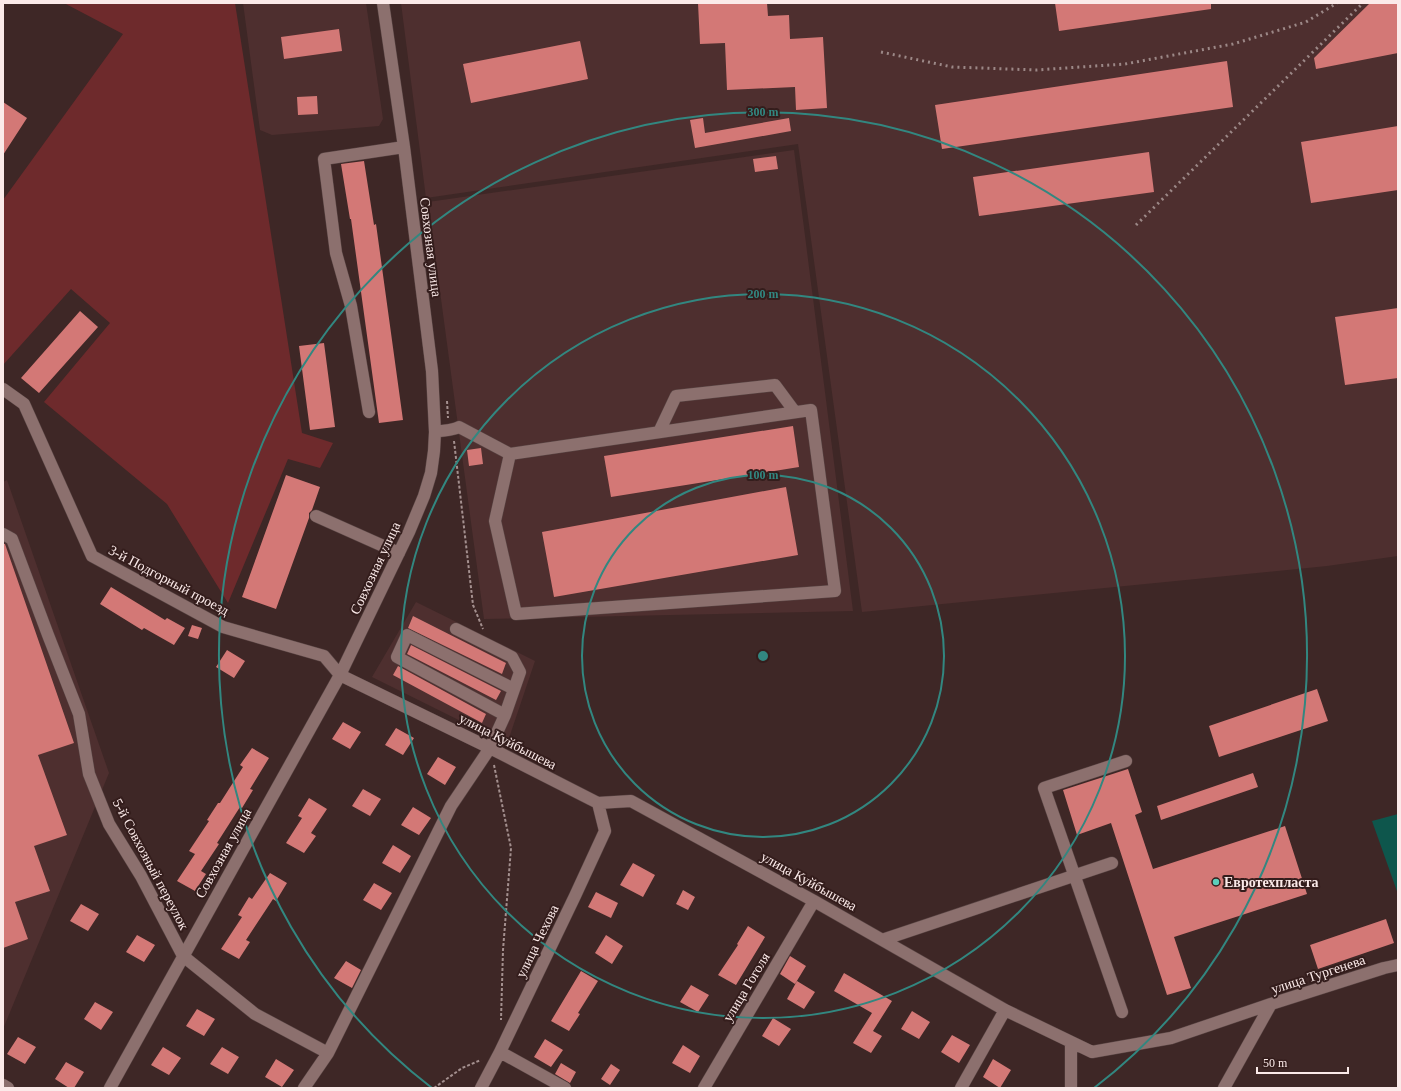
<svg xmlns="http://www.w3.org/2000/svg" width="1401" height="1091" viewBox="0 0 1401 1091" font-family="'Times New Roman',serif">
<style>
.built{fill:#4e2f2f}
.green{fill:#6e2a2c}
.water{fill:#0e564c}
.building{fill:#d37876}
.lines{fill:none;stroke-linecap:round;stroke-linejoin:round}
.minor-casing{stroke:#584443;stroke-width:13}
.path{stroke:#a4908f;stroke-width:2;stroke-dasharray:3 2;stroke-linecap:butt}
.minor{stroke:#8c706e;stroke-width:12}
.rail{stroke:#9c8887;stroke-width:3;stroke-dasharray:2 4;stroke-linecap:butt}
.ring{fill:none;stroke:#328780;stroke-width:2}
.poi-dot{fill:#5bcebb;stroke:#341d1c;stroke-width:1.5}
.labels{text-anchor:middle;stroke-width:4;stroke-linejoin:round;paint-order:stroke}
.street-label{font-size:14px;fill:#fbeae9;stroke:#341d1c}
.poi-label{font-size:14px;font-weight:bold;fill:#fbeae9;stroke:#341d1c;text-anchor:start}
.centre{fill:#328780;stroke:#341d1c;stroke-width:2}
.ring-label{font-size:12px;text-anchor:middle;font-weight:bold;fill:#328780;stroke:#341d1c;stroke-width:4;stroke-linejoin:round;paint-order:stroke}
</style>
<rect width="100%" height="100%" fill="#3e2726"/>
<path class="built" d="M243,3H366L383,119L379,126L272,135L260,130Z
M401,3H1398V556L1327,566L862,612L798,144L426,198Z
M794,150L853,611L484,619L428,202Z
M7,480L109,773L3,1029V482Z
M416,602L535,661L507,744L372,677Z"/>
<path class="green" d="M64,3H235L302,433L333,443L320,468L288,459L228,603L167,504L44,402L110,323L71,289L3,365V200L123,34Z"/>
<path class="water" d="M1398,814V894L1372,821Z"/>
<path class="building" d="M698,3H767L768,16L789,15L790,39L823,37L827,108L796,110L795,87L727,90L725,43L700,44Z
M1055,3H1211V9L1059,31Z
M1370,3H1398V53L1316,69L1314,58Z
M339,29L342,51L284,59L281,37Z
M580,41L588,79L471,103L463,64Z
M1227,61L1233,107L942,149L935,105Z
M317,96L318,114L298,115L297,97Z
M3,102L27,118L3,155Z
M703,118L705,133L789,118L791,131L695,148L690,120Z
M1398,126V190L1311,203L1301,142Z
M1149,152L1154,192L979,216L973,177Z
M776,156L778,169L755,172L753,159Z
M364,161L374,225L376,224L403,420L379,423L351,219H350L341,164Z
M1398,308V378L1345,385L1335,317Z
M80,311L98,327L39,393L21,378Z
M324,343L335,427L310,430L299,346Z
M793,426L799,467L611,497L604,456Z
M481,448L483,464L469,466L467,450Z
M286,475L320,487L312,510L309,513V518L276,609L242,597Z
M786,487L798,555L554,597L542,532Z
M3,544H5L74,743L38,755L67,835L34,846L50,891L15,902L28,939L3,948Z
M111,587L165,620L167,618L185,628L174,645L144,628L142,630L100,604Z
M413,616L506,663L502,674L408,628Z
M192,625L202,628L198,639L188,636Z
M411,645L501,691L496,700L407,654Z
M227,650L245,661L234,678L216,667Z
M398,666L486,714L482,723L393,675Z
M1317,689L1328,721L1219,757L1209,726Z
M343,722L361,732L350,749L332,739Z
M396,728L414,738L403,755L385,745Z
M252,748L269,758L250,789L253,790L242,808L240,807L217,843L219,844L201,871L206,874L195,891L177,881L195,854L189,851L209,821L207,820L218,803H220L243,767L240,765Z
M438,757L456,767L445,785L427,774Z
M1128,769L1142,812L1135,815L1153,869L1285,826L1307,894L1174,937L1191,988L1167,995L1111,823L1077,835L1063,790Z
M1253,773L1258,787L1161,820L1157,806Z
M363,789L381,799L370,816L352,806Z
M309,798L327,809L311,833L316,836L304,853L286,843L302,818L298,816Z
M413,807L431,818L419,835L401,825Z
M393,845L411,856L400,873L382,863Z
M633,863L655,875L643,897L620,885Z
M270,873L287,883L276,901L273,899L246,940L250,942L239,959L221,949L242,917L238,915L249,897L252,899Z
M374,883L392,893L381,910L363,900Z
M683,890L695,897L688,910L676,904Z
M596,892L618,903L611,918L588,907Z
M81,904L99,914L88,931L70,921Z
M1386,919L1394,943L1318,969L1310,945Z
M748,926L765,937L736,985L718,975L738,945L737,944Z
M137,935L155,945L144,962L126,952Z
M606,935L623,946L612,964L595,953Z
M790,956L806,966L795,984L780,974Z
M346,961L361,970L352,988L334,978Z
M581,971L598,981L578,1013L580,1014L569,1031L551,1021Z
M844,973L892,1001L873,1031L882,1036L871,1053L853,1043L872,1013L834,991Z
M797,981L815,992L804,1009L787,999Z
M691,985L709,995L698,1012L680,1002Z
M95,1002L113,1012L101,1030L84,1019Z
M197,1009L215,1019L204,1036L186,1026Z
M912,1011L930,1022L919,1039L901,1029Z
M773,1018L791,1029L779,1046L762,1036Z
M952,1035L970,1045L959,1063L941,1052Z
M18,1037L36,1047L25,1064L7,1054Z
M545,1039L563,1050L551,1067L534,1057Z
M683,1045L700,1056L690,1073L672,1063Z
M163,1047L181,1058L169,1075L151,1065Z
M222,1047L239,1057L228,1074L210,1064Z
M276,1059L294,1070L282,1087L265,1077Z
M993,1059L1011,1070L1000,1088L983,1077Z
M66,1062L84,1072L74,1088H69L55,1079Z
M561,1063L576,1072L570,1083L555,1074Z
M611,1064L620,1070L610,1085L601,1079Z"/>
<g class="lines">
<g class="minor-casing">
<path id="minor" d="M3,389L24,404L92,556L223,627L324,656L340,675L490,748L598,803L631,801L814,901L1005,1010L1092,1052L1171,1038L1271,1004
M369,412L351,306L336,253L324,159L404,147
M435,432C443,430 451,431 459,427L510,454L495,521L516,614L835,591L811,410L510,454
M659,432L676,396L775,385L795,412
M316,516L399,553
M3,534L12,539L48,635L79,714L89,774L109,824L141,876L183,956L255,1014L328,1053
M505,715L397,657L407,635L514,689
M882,940L1112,863
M1122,1012L1044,788L1126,761
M500,1052L565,1088
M3,1085L8,1088
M110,1088L340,675L409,532L424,496L431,473L434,451L435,432L432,371L404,147L383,3
M304,1088L328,1053L451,806L490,748L505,715L520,672L512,657L456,629
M481,1088L500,1052L575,896L605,831L598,803
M704,1088L814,901
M961,1088L1005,1010
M1071,1088V1042
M1224,1088L1271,1004L1384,968L1398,965"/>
</g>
<path class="path" d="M447,401L448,418
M454,441L473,605L483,629
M494,765L511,848L503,950L501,1020
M434,1088L462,1068L481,1060"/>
<use href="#minor" class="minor"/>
<path class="rail" d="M881,52L952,67L1036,70L1125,64L1233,44L1306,22L1337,3
M1136,225L1363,3"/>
</g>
<g class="ring">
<circle cx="763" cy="656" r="181"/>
<circle cx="763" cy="656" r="362"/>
<path d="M432 1088A544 544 0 1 1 1094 1088"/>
</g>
<circle class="poi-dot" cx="1216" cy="882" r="4"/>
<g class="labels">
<g class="street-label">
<text transform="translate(431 247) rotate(83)" y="5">Совхозная улица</text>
<text transform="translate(375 568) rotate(-65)" y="5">Совхозная улица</text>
<text transform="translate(169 580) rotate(28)" y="5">3-й Подгорный проезд</text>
<text transform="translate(508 741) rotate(27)" y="5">улица Куйбышева</text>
<text transform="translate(223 853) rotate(-61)" y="5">Совхозная улица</text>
<text transform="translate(151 864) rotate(62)" y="5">5-й Совхозный переулок</text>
<text transform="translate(809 881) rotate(29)" y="5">улица Куйбышева</text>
<text transform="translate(537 941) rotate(-64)" y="5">улица Чехова</text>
<text transform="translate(1318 974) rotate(-18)" y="5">улица Тургенева</text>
<text transform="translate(746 987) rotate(-59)" y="5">улица Гоголя</text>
</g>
<g class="poi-label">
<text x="1224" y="887">Евротехпласта</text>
</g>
</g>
<circle cx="763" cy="656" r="6" class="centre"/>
<g class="ring-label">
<text x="763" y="116">300 m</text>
<text x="763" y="298">200 m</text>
<text x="763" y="479">100 m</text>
</g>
<rect width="1401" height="1091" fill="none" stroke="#fbeae9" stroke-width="8"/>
<path d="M1257 1067v6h91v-6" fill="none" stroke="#fbeae9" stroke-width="2"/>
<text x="1263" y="1067" font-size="12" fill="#fbeae9" stroke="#341d1c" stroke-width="3" paint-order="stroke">50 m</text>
</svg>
